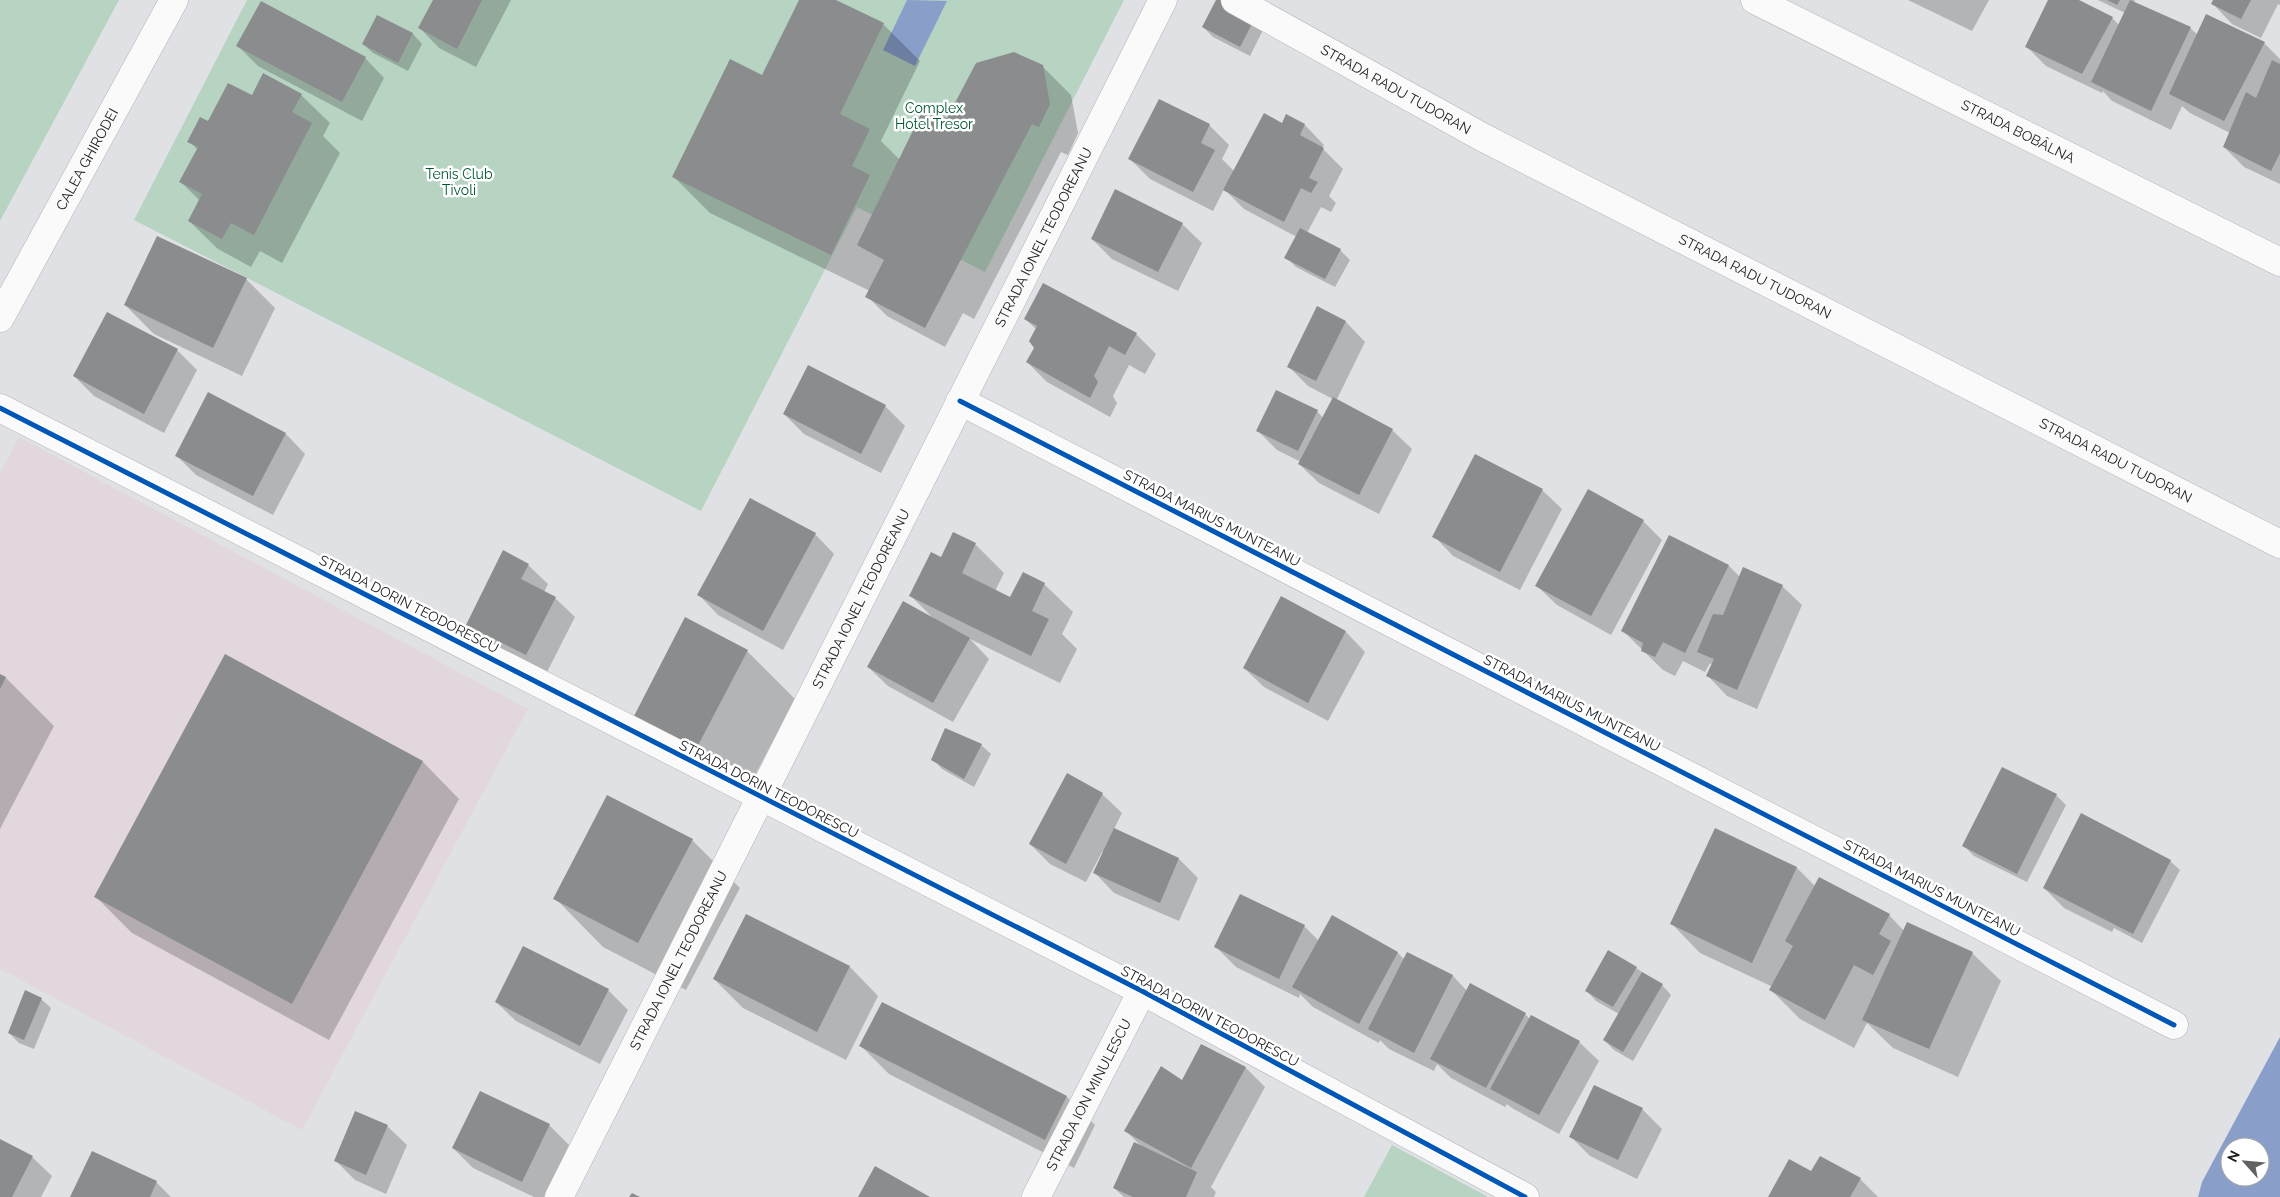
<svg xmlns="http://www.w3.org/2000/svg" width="2280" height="1197" viewBox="0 0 2280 1197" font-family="Raleway,sans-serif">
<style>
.education{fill:#e3d7de}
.green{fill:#b7d4c2}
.water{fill:#899fc9;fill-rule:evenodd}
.shadow{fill:#0003}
.building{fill:#8a8c8e}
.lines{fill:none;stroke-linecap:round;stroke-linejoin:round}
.minor-casing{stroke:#b2b4b7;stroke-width:29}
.minor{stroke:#fafafb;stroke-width:28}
.cycleway-casing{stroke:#fff;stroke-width:8}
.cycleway{stroke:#0057b8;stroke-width:5}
.labels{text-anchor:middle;stroke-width:5;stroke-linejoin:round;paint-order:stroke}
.street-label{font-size:14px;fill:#1b1d1f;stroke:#fff}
.park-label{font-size:14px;fill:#00572e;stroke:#fff}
</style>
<rect width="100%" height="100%" fill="#dfe1e4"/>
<path class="education" d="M19,437L528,709L302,1130L0,969V473Z"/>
<path class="green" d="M0,0H119L0,221Z
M247,0H1124L985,272L857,207L701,511L134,220Z
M1392,1145L1488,1197H1364Z"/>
<path class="water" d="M907,0L947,1L915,66L883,50Z
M2280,1037V1197H2198L2202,1182ZM2230,1147H2260V1177H2230Z"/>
<path class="shadow" d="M434,0H511L476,67L439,48L420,28Z
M800,0H834L883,24L920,61L881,141L900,160L948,120L1042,66L1071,95L1078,133L1068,155L1061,152L974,319L963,313L945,347L887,316L867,296L870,291L710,213L674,177L762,76Z
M1218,0L1264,28L1250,56L1213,37L1203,27Z
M1908,0H1989L1972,31Z
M2050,0H2077L2112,18L2119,25L2125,13L2098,0H2135L2134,2L2190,28L2198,35L2264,43L2280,59V184L2244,167L2224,147L2230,133L2190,113L2182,106L2171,130L2112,101L2103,91L2102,93L2046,66L2026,46Z
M2215,0H2280V5L2278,4L2261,38L2232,24L2213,4Z
M378,16L413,34L422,44L408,71L373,53L363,44Z
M238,46L365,58L384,78L362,121L258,66Z
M301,95L330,123L323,136L340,153L282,263L260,251L251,267L218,249L189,221L200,201L181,182L198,150L189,141L209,123Z
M1160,100L1209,125L1229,145L1222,159L1234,171L1282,124L1287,116L1305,125L1324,145L1322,148L1343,169L1329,196L1336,203L1331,212L1321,207L1307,233L1340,250L1350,260L1335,287L1296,267L1286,257L1297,237L1244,209L1224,189L1213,211L1150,179L1130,159Z
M1182,224L1202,243L1178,291L1112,259L1092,239Z
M246,279L275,308L242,376L154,334L125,305Z
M1043,284L1136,334L1156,354L1145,374L1129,365L1113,396L1117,403L1110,417L1047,382L1027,362L1035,348L1037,330L1025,319Z
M1317,308L1346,322L1365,342L1336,401L1392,430L1412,449L1379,514L1319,483L1299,464L1301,462L1277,450L1257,430L1317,411L1323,418L1333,399L1308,386L1288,366Z
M177,350L197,370L164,433L94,396L74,376Z
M208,394L286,434L305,454L273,515L196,475L176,455Z
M885,406L905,426L881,473L804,434L784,414Z
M1542,490L1562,509L1520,590L1453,556L1434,536Z
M1643,521L1662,540L1611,635L1557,605L1537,586Z
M815,534L834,554L783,650L718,615L699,595Z
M954,534L975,544L1004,573L995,591L1011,598L1044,584L1073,612L1062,634L1077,649L1060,683L970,639L989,659L953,722L888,686L868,667L934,619L911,596L942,559Z
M528,565L548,584L544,592L555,598L575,617L546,674L487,644L467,624Z
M1729,566L1740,577L1782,586L1802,605L1757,709L1727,696L1708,676L1712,665L1710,663L1705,672L1683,661L1675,676L1663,670L1623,631Z
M1282,598L1346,632L1365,652L1328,721L1264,687L1244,668Z
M747,651L795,699L743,798L682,766Z
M225,656L423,762L459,799L329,1040L132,933L96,897Z
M0,675L6,678L54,726L0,829Z
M981,745L991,754L974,787L942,769L933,759Z
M1102,794L1122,813L1114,829L1179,859L1198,878L1179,921L1114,893L1095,873L1104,853L1102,852L1086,882L1050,864L1030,844Z
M2056,795L2066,805L2027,882L1974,856L1964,846Z
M1716,830L1797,868L1815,886L1889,915L1904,931L1972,953L2001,981L1958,1077L1893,1048L1867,1023L1854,1048L1800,1019L1771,990L1773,987L1700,953L1672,924Z
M692,840L740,888L686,990L603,947L555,898Z
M2170,861L2180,870L2142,943L2114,928L2112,932L2064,908L2044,888Z
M747,915L850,967L878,996L846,1060L743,1008L714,979Z
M1304,926L1319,941L1398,953L1405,960L1408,954L1453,976L1467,991L1525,1014L1530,1019L1579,1042L1599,1061L1559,1134L1512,1108L1507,1104L1505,1107L1451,1078L1437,1064L1434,1071L1389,1049L1380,1040L1379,1043L1313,1007L1300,994L1299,998L1236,967L1216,947Z
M1636,968L1662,985L1671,995L1633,1061L1614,1050L1604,1040L1619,1014L1596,1001L1587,991Z
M608,990L628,1010L600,1064L516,1021L496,1002Z
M41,999L51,1008L34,1049L19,1043L9,1033Z
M861,1046L1067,1097L1095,1125L1074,1168L889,1074Z
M1246,1068L1265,1087L1211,1187L1216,1192L1214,1197H1124L1114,1188L1142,1147L1126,1131L1183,1082Z
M480,1092L549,1125L569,1145L544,1197H534L473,1168L453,1148Z
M1642,1109L1662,1129L1637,1179L1590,1156L1571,1137Z
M387,1126L407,1145L386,1194L355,1180L335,1160Z
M0,1140L32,1157L52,1176L41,1197H0Z
M1812,1173L1860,1179L1878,1197H1770Z
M156,1182L171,1197H72Z"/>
<path class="building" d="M433,0H482L457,49L418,28Z
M799,0H836L884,23L840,114L870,129L852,166L870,175L831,255L672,177L730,59L762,75Z
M1216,0H1223L1255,18L1240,47L1202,27Z
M2048,0H2079L2113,17L2082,74L2025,47Z
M2107,0H2120L2117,5Z
M2130,0L2191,27L2151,111L2091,82Z
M2213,0H2251L2241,19L2211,4Z
M261,1L366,57L342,102L236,46Z
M2206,14L2265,42L2224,121L2169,94Z
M377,15L413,33L398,63L362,44Z
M1014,52L1043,65L1050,104L1039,127L1032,124L925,328L865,297L884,260L857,245L924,108L947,118L976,63Z
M2272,60L2280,64V153L2271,171L2223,147L2246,92L2256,98Z
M263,73L302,94L292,112L312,123L254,235L231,223L222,239L188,221L202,194L179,182L198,147L187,142L200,117L208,121L228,83L252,95Z
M1159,99L1210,124L1201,143L1215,150L1193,192L1128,159Z
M1264,113L1282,123L1286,114L1305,124L1300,135L1324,148L1309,178L1318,182L1311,193L1301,188L1284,222L1223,190Z
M1115,189L1183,223L1158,272L1091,239Z
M1300,228L1341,249L1325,279L1284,258Z
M157,236L247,278L213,348L124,305Z
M1043,283L1137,333L1125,355L1109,346L1094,376L1098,382L1090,398L1026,362L1034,348L1029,341L1037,326L1024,319Z
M1317,306L1346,321L1316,381L1287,367Z
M107,312L178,349L144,414L73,376Z
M808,365L886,405L861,454L783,414Z
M1276,390L1318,410L1298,451L1256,431Z
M208,392L286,433L253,496L175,456Z
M1333,397L1393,429L1359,495L1298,464Z
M1475,454L1543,489L1500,572L1432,537Z
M1588,489L1644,520L1591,616L1535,586Z
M750,498L816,533L763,631L697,595Z
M953,532L976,543L962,573L1010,597L1023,572L1045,583L1032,611L1049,619L1031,656L909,596L931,552L941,557Z
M1669,535L1729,565L1685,653L1663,642L1655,657L1641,651L1643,643L1621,631Z
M503,550L529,564L521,579L556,597L526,655L466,625Z
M1743,567L1783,585L1737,690L1706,676L1714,659L1697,652L1713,614L1723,615Z
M1281,596L1346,631L1308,703L1243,668Z
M903,601L970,638L933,703L867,667Z
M685,617L748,650L695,751L633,718Z
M225,654L423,761L292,1004L94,897Z
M0,674L6,677L0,689Z
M945,728L982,744L964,779L931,760Z
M2002,767L2057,794L2017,874L1962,846Z
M1067,773L1103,793L1066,864L1029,844Z
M607,795L693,839L638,943L553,899Z
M2081,813L2171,860L2133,934L2043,888Z
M1114,828L1179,858L1160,903L1093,873Z
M1715,828L1797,867L1752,963L1670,924Z
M1819,877L1890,914L1879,934L1891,941L1873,975L1854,965L1825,1020L1769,990L1793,946L1785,941Z
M1240,894L1305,925L1279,979L1214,947Z
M746,914L850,966L817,1032L713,979Z
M1332,915L1398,952L1359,1024L1292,987Z
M1907,922L1973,952L1929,1049L1862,1020Z
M523,946L609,989L580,1046L495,1002Z
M1608,950L1637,967L1613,1007L1585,991Z
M1407,952L1453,975L1414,1053L1368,1029Z
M1642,972L1663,984L1623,1052L1603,1040Z
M1470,983L1526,1013L1486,1088L1430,1059Z
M25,990L42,998L24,1040L8,1033Z
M882,1002L1067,1096L1045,1140L859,1046Z
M1531,1015L1580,1041L1539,1115L1490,1089Z
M1201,1044L1246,1067L1191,1168L1124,1131L1161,1066L1182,1080Z
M1594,1085L1643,1108L1618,1160L1569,1137Z
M480,1091L550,1124L522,1182L452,1148Z
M355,1111L388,1125L366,1175L334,1161Z
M0,1139L33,1156L12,1197H0Z
M1134,1142L1197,1172L1186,1197H1133L1113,1188Z
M92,1151L157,1181L150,1197H70Z
M1820,1156L1861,1178L1850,1197H1768L1789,1159L1811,1171Z
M875,1166L930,1197H858Z
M632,1193L640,1197H629Z"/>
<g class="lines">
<g class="minor-casing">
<g id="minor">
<path id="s1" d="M1235,0L1482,137L2280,544"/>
<path id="s2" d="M1755,0L2280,262"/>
<path id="s3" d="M0,318L174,0"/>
<path d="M960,401L2174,1025"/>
<path d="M0,408L1142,991L1525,1197"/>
<path id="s4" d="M559,1197L1163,0"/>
<path id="s5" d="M1036,1197L1142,991"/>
</g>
</g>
<use href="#minor" class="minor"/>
<g class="cycleway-casing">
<path id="cycleway" d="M960,401L2174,1025
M0,408L1142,991L1525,1197"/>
</g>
<use href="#cycleway" class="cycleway"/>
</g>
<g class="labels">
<g class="street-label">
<text dy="5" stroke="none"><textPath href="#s1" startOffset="184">STRADA RADU TUDORAN</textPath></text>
<text dy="5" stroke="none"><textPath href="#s2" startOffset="294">STRADA BOBÂLNA</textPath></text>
<text dy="5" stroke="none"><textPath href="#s3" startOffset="181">CALEA GHIRODEI</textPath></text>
<text dy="5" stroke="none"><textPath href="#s4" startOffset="1075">STRADA IONEL TEODOREANU</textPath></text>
<text dy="5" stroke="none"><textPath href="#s1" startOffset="589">STRADA RADU TUDORAN</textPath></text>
<text dy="5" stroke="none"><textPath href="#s1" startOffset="994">STRADA RADU TUDORAN</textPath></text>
<text transform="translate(1212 518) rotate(27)" y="5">STRADA MARIUS MUNTEANU</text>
<text dy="5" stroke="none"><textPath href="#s4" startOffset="670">STRADA IONEL TEODOREANU</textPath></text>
<text transform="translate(409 604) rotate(27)" y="5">STRADA DORIN TEODORESCU</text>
<text transform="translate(1572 703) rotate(27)" y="5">STRADA MARIUS MUNTEANU</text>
<text transform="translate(769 789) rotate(27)" y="5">STRADA DORIN TEODORESCU</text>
<text transform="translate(1932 888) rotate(27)" y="5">STRADA MARIUS MUNTEANU</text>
<text dy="5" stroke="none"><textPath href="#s4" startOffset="265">STRADA IONEL TEODOREANU</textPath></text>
<text transform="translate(1210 1016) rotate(28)" y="5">STRADA DORIN TEODORESCU</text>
<text dy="5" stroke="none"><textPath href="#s5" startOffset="115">STRADA ION MINULESCU</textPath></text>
</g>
<g class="park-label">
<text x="934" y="113">Complex<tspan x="934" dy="16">Hotel Tresor</tspan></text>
<text x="459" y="179">Tenis Club<tspan x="459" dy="16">Tivoli</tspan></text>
</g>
</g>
<g transform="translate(2245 1162) rotate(297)"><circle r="24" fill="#ffffff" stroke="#a4a5a5"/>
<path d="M0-4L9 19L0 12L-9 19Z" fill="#606264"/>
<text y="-8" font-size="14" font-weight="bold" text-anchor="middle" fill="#1b1d1f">N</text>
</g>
</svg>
